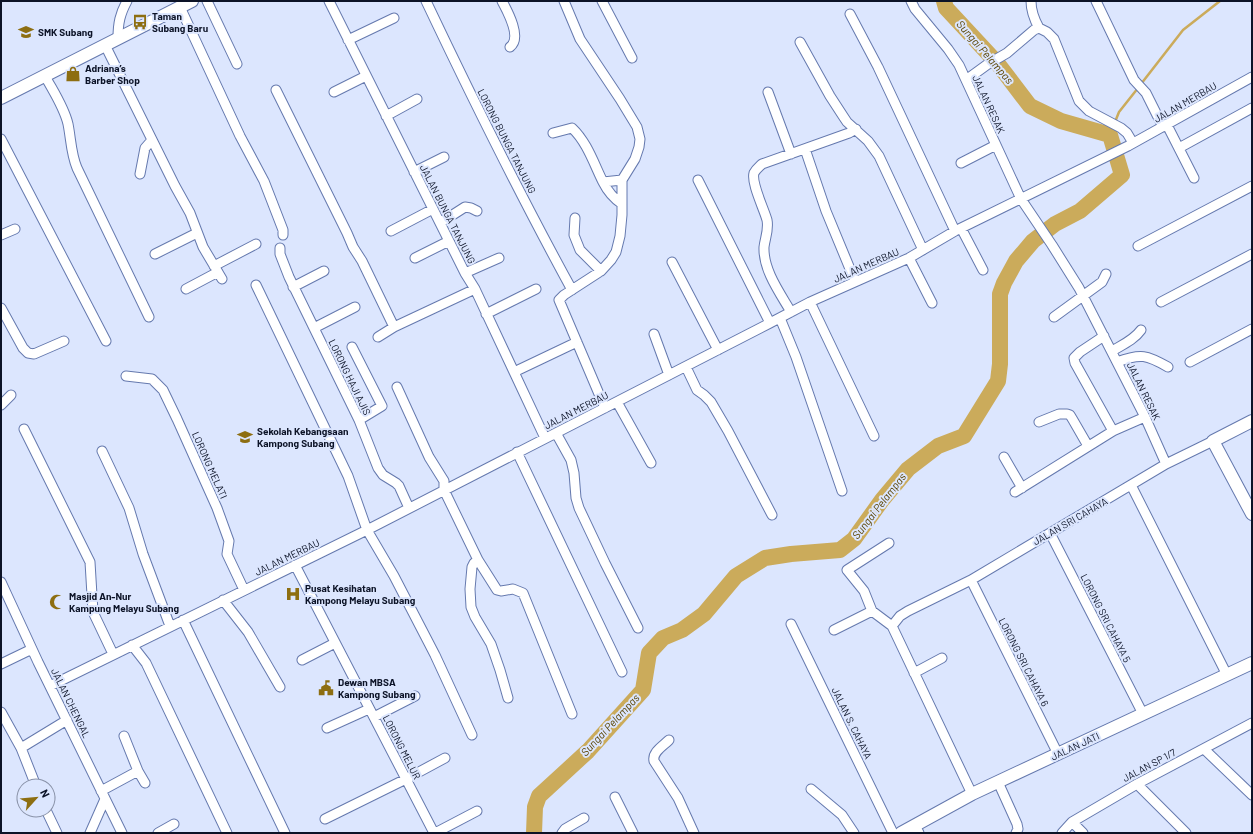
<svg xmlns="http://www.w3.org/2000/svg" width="1253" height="834" viewBox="0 0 1253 834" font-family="Barlow,sans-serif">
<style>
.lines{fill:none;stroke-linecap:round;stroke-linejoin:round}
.stream{stroke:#cbab5b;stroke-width:2.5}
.river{stroke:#cbab5b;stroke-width:16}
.street-casing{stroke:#6579ae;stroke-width:11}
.secondary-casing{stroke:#6579ae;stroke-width:14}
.street{stroke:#fff;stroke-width:9}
.secondary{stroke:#fff;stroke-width:12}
.labels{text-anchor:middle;stroke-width:4;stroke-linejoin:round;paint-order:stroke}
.poi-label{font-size:10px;font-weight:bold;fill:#0c1327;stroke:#dce6fe;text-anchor:start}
.street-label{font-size:10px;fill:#0c1327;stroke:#dce6fe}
.water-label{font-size:11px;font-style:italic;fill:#5a4400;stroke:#dce6fe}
</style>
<rect width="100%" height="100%" fill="#dce6fe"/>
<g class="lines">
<path class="stream" d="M1141,84L1183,30L1220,1
M1115,122L1119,112L1138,88
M1110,135L1113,126"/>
<path class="river" d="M534,833L535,807L539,796L588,751L643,690L649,653L663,638L682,630L704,614L736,576L765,558L791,554L840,550L854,539L882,500L908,469L938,446L964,436L998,381L1000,364V294L1004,283L1016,261L1033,241L1055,224L1080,211L1122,175L1110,135L1061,121L1030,106L998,64L946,8L944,1"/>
<g class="street-casing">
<path id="street" d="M207,1L237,64
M329,1L465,273L475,289L545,438
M426,1C472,98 520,195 572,290
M502,1C508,12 522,38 510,47
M564,1L580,39L620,99L637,127L640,139L639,147L635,159L622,180V215L620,236L616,252L611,260L601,271L564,295L559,300L605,408
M602,1L632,58
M911,1L915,9L948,49L959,65L1021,199L1052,245L1079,288L1145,417L1166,464
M1031,1C1031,11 1034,19 1039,28
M1096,1L1134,80L1146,93L1163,127
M180,7L240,136L264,181L283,230V235
M850,14L878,67L955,231
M118,38C118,23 120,14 127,1
M348,40L394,18
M800,42L830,96L843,116L847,122L868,141L879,156L923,250
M105,45L175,186L190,213L203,247L222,279
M45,76C53,91 64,107 68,124C71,139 71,154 77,168L149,317
M966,80L988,64L1007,53L1034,30L1039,28L1047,32L1054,39L1079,101L1089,111L1121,128L1127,133L1133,143
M276,90L347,233L353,247L362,261L394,327
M334,92L366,76
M768,92L791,154
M386,116L417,99
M1167,125L1194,178
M553,133L572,128C587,142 594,164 603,182L622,180
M1,139L106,341
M1179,148L1252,108
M805,149L826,211L855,281
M961,163L996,145
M414,172L444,157
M140,174L145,148L152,140
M698,180L770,323
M603,182C608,192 613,198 622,204
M575,218L574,235L580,250L601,271
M440,223L465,207L471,208L477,211
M961,228L983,270
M391,231L433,209
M1,235L15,229
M1138,246L1252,186
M280,248V254L289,277L359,420L378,468L383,475L396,483L399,486L409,508
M155,254L197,233
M415,258L449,241
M909,258L932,303
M672,262L718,350
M214,266L256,244
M465,273L499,258
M256,285L348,476L367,530L394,576L435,655L472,735
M293,287L324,271
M186,289L218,272
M810,302L874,436
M1161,302L1252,254
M1,308L23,348L28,353L34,354L64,341
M791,312C780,293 763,270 764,247C765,238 769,230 767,220C764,209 751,183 754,173C756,169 759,167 762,164L849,133L856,129
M486,314L536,289
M1054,317L1102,282L1106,274
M780,318L796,357L842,491
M314,328L355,307
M654,334L669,375
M1104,336L1080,352L1074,358L1075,363L1113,431
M378,337L394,327L475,289
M352,347L382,406L359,420
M1112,351C1122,345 1134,340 1141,330
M1117,362C1141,353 1147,355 1168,367
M1190,362L1252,329
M686,367L697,390L704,395L711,402L728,431L772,515
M514,372L577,342
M126,376L152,379L163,390L177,419L217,508L229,541L227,554L244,590
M397,387L429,457L444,481V490L478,560L474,563L472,567L470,589L471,607L475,617L491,644L500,670L508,698
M617,402L651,463
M1,405L11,395
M1039,422L1059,414H1067L1070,415L1073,420L1088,446
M24,429L90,562L93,612L113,654
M556,433L571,460L574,473L576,498L579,508L605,563L638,628
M102,451L129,508L143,554L170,626
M517,452L622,672
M1004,457L1022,488
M1131,485L1227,675
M1015,492L1113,431L1145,417
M1050,533L1143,714
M889,543L847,570L864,591L872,611L892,626L972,794
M478,560L497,590L501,591L513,589L523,593L572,714
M295,565L434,833
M971,580L1058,754
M1,582L38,662L122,833
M223,600L248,632L280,687
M183,620L285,833
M791,624L893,833
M892,626L900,616L908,611L971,580L1166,464L1213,441
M834,630L872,611
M132,645L146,663L227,833
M302,660L335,643
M1,664L32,649
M914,673L942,658
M50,686L367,530L770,323L810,302L909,258L955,231L1128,146L1252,77
M1,712L21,748L36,786
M374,717L415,696
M327,728L369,709
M124,736L138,771L145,783
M669,740C663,746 652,752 654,761L678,798L694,833
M21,748L67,720
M1204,749L1252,795
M998,782L1017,824L1018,829L1016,833
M1137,784L1186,833
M811,789L842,815L854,833
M101,791L138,771
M615,797L633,833
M46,810L57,833
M325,819L406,779L445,758
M1072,822L1083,833
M915,825L919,833
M90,833L105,799
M158,833L174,824
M435,833L477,811
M562,833L565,829L584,818
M1062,833L1072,822L1137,784L1252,723"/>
</g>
<g class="secondary-casing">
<path id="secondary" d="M1,98L192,1
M1252,421L1213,441L1252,514
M901,833L972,794L1252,663"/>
</g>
<use href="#street" class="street"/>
<use href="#secondary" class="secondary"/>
</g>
<defs>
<g id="bus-bare" transform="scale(1.2)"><path d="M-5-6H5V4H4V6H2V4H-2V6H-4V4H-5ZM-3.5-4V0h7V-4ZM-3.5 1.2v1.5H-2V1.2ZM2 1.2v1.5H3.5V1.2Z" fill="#8d6e11" stroke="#dce6fe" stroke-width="2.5" paint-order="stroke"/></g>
<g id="school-bare" transform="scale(1.2)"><path d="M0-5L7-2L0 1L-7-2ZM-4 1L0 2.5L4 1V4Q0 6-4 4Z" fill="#8d6e11" stroke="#dce6fe" stroke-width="2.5" paint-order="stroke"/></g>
<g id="shop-bare" transform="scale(1.2)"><path d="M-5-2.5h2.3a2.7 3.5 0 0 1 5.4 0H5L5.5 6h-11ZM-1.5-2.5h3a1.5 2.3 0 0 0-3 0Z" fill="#8d6e11" stroke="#dce6fe" stroke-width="2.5" paint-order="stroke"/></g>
<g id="hospital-bare" transform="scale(1.2)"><path d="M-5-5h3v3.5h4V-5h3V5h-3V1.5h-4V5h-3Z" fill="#8d6e11" stroke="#dce6fe" stroke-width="2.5" paint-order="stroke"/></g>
<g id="mosque-bare" transform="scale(1.2)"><path d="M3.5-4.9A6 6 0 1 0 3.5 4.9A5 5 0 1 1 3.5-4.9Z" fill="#8d6e11" stroke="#dce6fe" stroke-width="2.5" paint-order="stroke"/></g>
<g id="civic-bare" transform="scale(1.2)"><path d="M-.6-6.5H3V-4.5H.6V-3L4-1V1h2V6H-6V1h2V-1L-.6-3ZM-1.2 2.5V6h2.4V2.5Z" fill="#8d6e11" stroke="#dce6fe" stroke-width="2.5" paint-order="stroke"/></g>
</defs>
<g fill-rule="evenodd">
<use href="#bus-bare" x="140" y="22"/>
<use href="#school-bare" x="26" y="32"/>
<use href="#shop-bare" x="73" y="74"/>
<use href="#school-bare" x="245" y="437"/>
<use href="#hospital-bare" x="293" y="594"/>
<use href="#mosque-bare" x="57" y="602"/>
<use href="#civic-bare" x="326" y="688"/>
</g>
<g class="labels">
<g class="poi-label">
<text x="152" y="20">Taman<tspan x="152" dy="12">Subang Baru</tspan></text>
<text x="38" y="36">SMK Subang</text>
<text x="85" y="72">Adriana’s<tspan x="85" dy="12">Barber Shop</tspan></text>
<text x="257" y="435">Sekolah Kebangsaan<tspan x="257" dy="12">Kampong Subang</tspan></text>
<text x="305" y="592">Pusat Kesihatan<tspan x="305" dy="12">Kampong Melayu Subang</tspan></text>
<text x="69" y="600">Masjid An-Nur<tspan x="69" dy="12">Kampung Melayu Subang</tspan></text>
<text x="338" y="686">Dewan MBSA<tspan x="338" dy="12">Kampong Subang</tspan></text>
</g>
<g class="street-label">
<text transform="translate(1185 102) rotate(-30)" y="4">JALAN MERBAU</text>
<text transform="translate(989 104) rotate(65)" y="4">JALAN RESAK</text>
<text transform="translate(507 141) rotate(63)" y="4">LORONG BUNGA TANJUNG</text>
<text transform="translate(448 214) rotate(63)" y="4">JALAN BUNGA TANJUNG</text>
<text transform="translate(866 265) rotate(-24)" y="4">JALAN MERBAU</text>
<text transform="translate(350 377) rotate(64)" y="4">LORONG HAJI AJIS</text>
<text transform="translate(1144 391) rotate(64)" y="4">JALAN RESAK</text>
<text transform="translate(576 410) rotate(-27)" y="4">JALAN MERBAU</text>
<text transform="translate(210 465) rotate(66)" y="4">LORONG MELATI</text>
<text transform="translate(1070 521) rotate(-30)" y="4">JALAN SRI CAHAYA</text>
<text transform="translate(287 557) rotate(-26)" y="4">JALAN MERBAU</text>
<text transform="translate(1106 618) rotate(63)" y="4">LORONG SRI CAHAYA 5</text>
<text transform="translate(1024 662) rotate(63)" y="4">LORONG SRI CAHAYA 6</text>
<text transform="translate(71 703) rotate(64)" y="4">JALAN CHENGAL</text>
<text transform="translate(852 723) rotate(64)" y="4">JALAN S. CAHAYA</text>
<text transform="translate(1075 746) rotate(-25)" y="4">JALAN JATI</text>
<text transform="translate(402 747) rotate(63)" y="4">LORONG MELUR</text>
<text transform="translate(1149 765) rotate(-28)" y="4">JALAN SP 1/7</text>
</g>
<g class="water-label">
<text transform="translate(985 52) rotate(49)" y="4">Sungai Pelampas</text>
<text transform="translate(879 506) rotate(-52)" y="4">Sungai Pelampas</text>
<text transform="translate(610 725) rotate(-47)" y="4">Sungai Pelampas</text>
</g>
</g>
<rect width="1253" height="834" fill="none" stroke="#0c1327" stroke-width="4"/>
<g transform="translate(36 798) rotate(63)"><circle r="19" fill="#dce6fe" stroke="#8992a8"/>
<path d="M0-3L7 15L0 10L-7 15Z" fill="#8d6e11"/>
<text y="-6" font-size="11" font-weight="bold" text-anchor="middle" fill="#0c1327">N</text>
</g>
</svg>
